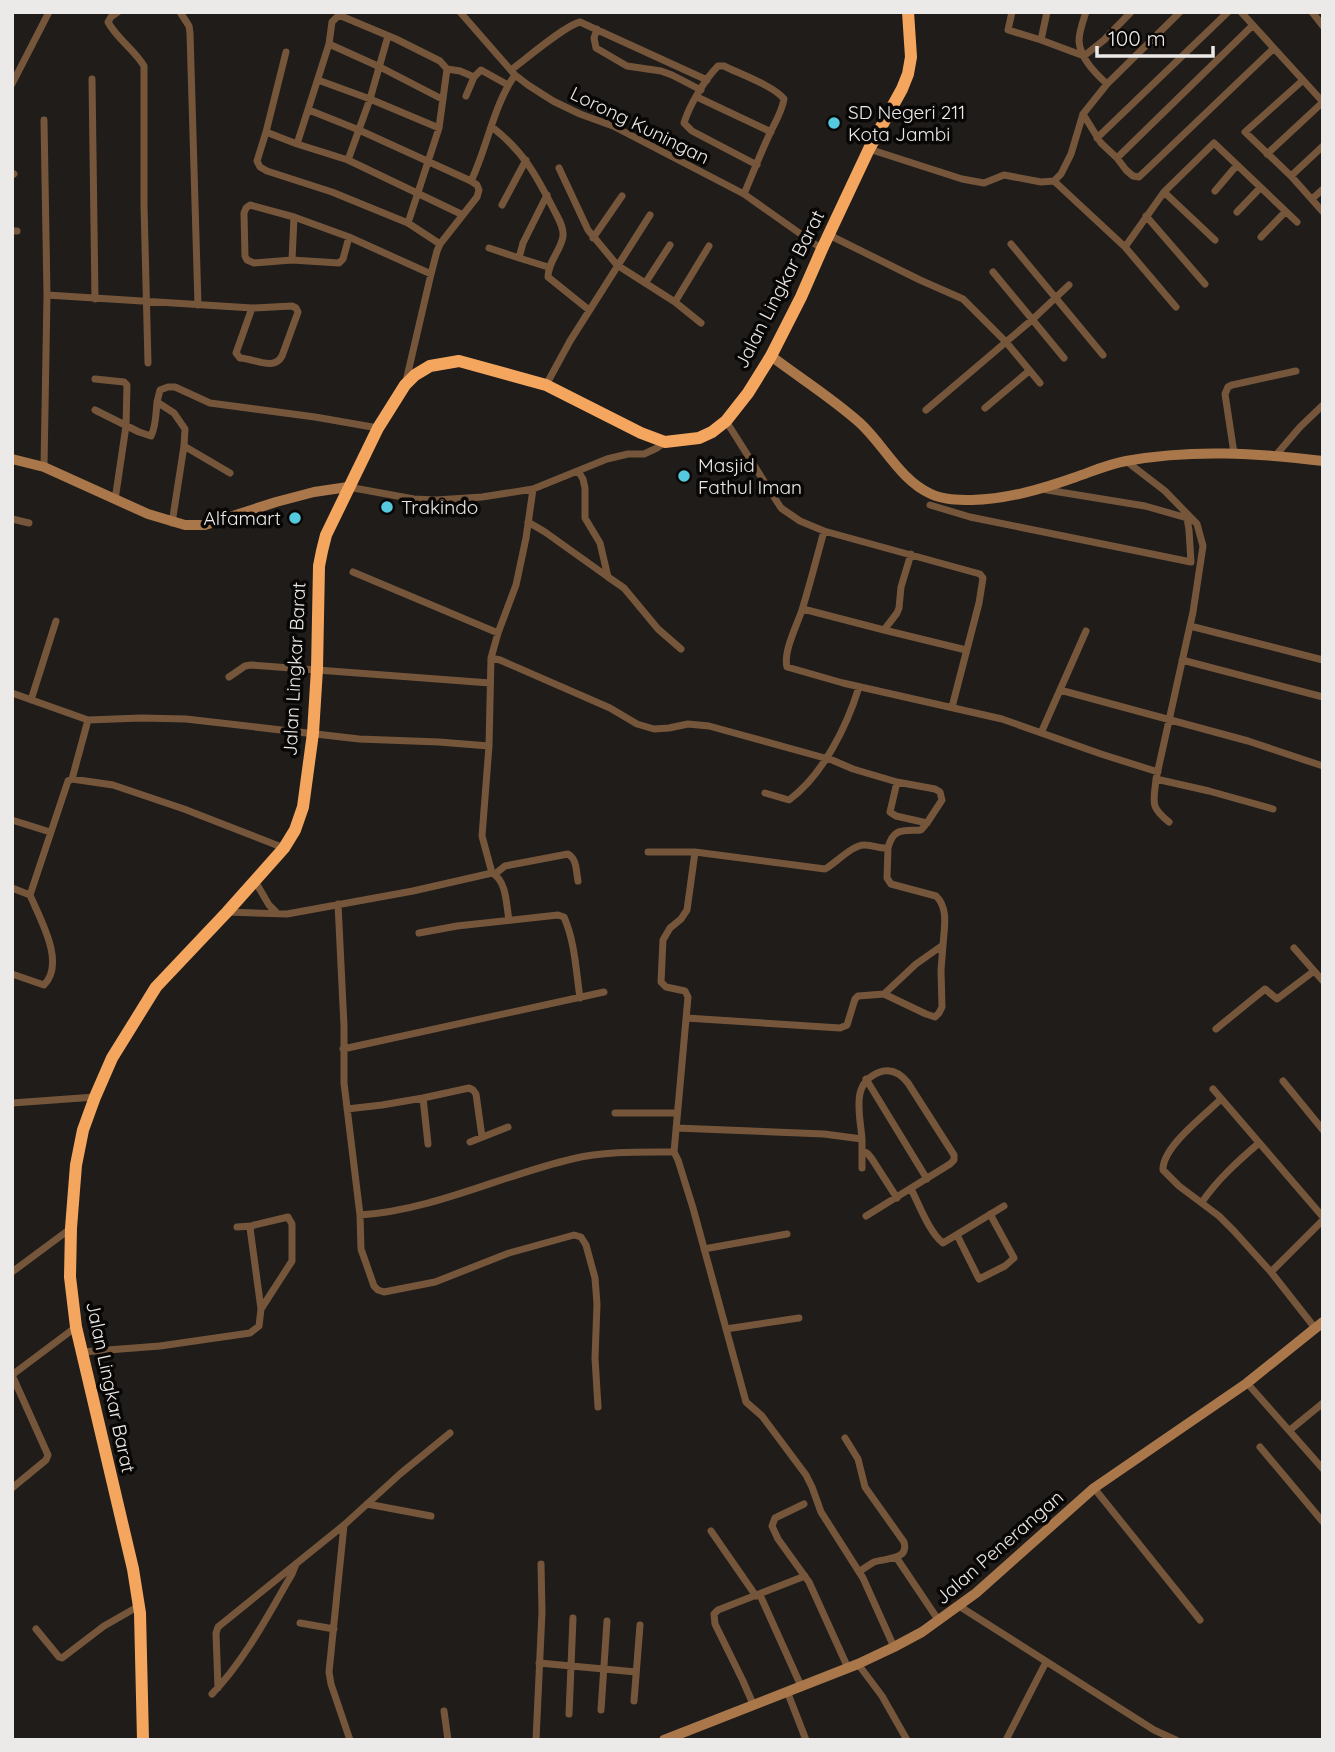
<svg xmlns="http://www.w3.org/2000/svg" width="1335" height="1752" viewBox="0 0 1335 1752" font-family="Quicksand,sans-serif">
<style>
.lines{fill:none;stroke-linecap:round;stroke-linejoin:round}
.street{stroke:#76563b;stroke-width:7}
.secondary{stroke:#a9774a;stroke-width:10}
.highway{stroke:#f5a65e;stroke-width:12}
.poi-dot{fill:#55cadf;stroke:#080706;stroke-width:2.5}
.labels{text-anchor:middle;stroke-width:7;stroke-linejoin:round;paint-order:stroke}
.poi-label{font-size:19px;fill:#eceae8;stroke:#080706;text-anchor:start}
.street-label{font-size:19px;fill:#eceae8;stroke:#080706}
</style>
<rect width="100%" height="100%" fill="#1f1c1a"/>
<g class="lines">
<path class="street" d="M118,12L111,17L108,22C117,39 134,49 144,66V205L148,363
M180,12L189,26L190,33L198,305
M460,12L515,75L528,85L553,101L580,114L613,126L744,194L822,249
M1012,12L1008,30L1041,40L1084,56L1104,40L1131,12
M1086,12C1083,21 1079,32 1079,41C1080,58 1095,73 1107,84
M1241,12L1323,102
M1312,12L1323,26
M597,29L594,38L596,48L627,66L661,71L672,75L701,90
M1041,40L1047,12
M329,44L380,67L442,99
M286,52L266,132L297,144L348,160L463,215
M511,70C526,59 564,26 580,22L707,80
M92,79L95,299
M318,80L370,99L439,128
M1302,81L1245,132L1291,176L1323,212
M12,84L49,12
M466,96L474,77L481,70L508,85
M697,97L771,132
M309,110L359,130L471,181
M1083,114L1101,143L1117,158L1126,170L1133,176L1139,177L1273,49
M492,127C524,152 536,175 554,210C558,218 564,227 563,236C561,251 548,261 548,277L589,310
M266,132L257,161L260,167L267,171L332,192L408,223L440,244L437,251L431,274L406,381
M1097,138L1228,12
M297,144L329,44L332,22L337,17L341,16L396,39L440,61L447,69L460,71L474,77
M869,149L962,179L984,183L1004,175L1041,182L1054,181L1061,174L1071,154L1083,114L1107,84L1180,12
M1267,154L1323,102
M1117,158L1252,26
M348,160L370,99L388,36
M559,168L588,230L617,265L675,302L701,323
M12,173L14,174
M1291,176L1323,146
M1054,181L1125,247L1164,192L1215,240
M1215,191L1237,165
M1164,192L1214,143L1297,222
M744,194C753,173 761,152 771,131C776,121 782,111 784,99C774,86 740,74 724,66H718C705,79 689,106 684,123L692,131L757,165
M547,195L523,243L519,258L548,267
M1312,199L1323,189
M502,205L526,160
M1237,212L1260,188
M1146,216L1205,284
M408,223L439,128L447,69
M12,231H17
M829,235L920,280L963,299L1006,342L1040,383
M349,237L343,259L339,263L292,260L254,263L247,260L245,256L244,213L246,208L250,205L294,217L349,237L431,274
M1261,237L1285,212
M593,238L622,196
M440,244L477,197L479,190L477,185L471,181C487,148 494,104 515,75
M1011,244L1103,355
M1125,247L1176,307
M489,248L519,258
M292,260L294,217
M993,272L1064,358
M646,282L670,245
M47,295L252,308L292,306L296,308L298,312L282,356C274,371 256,359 240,358L236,353L252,308
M675,302L709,246
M95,379L124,382L127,385L126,426L115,500
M546,385L570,341L650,215
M157,402L160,390L168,387H175L210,403L315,417L378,428
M985,408L1029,371
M95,410L139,432L151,436C156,427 156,413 157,402L174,413L185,429L184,446L172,523
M926,410L1033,319L1069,285
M726,421L781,508L800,521L824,531L980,574L983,578L979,603L952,707
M184,446L230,473
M1234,453L1225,394L1228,387L1232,385L1296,371
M1276,455L1300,427L1323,405
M1126,461L1165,491L1197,524L1203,546L1193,612L1156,779C1154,802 1149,806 1169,822
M44,467L47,295L44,120
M578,471L583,479L585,488V518L600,543L608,577L624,588L658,629L681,649
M348,487L414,499L436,500L482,497L533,489L607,459L628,454H644L657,448L664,443
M930,505L970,517L1191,562L1189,530L1187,518L1145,506L1041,489
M12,519L29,523
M528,522L545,532L608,577
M824,531C817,557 810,584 802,610C797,625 783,652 787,667L843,683L1002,719L1101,754L1158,772
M353,572L498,633
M803,609L884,630L897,613L899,608L901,587L911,554
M1190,626L1323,660
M884,630L966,650
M491,658L500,660L610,708L637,724L654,729L669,728L688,724L709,726L832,760L853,769L897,782L935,789L940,792L942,800L927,823L921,830C904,831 893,827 888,848C879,849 874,845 865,845C853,844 836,863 825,869L695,852H648
M1182,660L1323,697
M229,677L245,666L251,665L490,683
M1060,690L1248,741L1323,766
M12,693L88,720L141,718L186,719L359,739L439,742L489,746
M31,700L56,621
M88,720L72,779L113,785L184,809L284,848
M1041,733L1086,631
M1156,779L1209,791L1273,809
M897,782L890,812L896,816L927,823
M765,793L789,800C823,775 847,726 859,687
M12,820L50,832
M495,874L505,866L568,854C577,859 576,871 578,881
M255,881L269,905L276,912
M12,888L30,895C40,919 66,963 44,985L12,974
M30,895L68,781L72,779
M338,904L344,1026V1083L360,1215C431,1211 503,1175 572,1159C604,1151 641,1152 674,1152L678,1160L693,1208L746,1402L762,1416L806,1475L812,1487L821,1512L863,1578L894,1647
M227,912L287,914L413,891L492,873
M509,920C506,904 507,881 492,873L482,836L489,746L491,658L498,633L516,585L526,538L533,489
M419,933L457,926L558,915L564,917C575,942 576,971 580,998
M1294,948L1323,981
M884,994L926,1014L935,1017L939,1013L942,1007L941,970L943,945
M686,1018L840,1028L847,1025L855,999L858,996L884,994L916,964L943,945C944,929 949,908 936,896L891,884L887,878L888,848
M1216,1029L1265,989L1277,999L1314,971
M343,1049L604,992
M866,1079L927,1179
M1283,1081L1323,1130
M1213,1089L1323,1217
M423,1098L469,1088L473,1090L476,1094L482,1137
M1221,1099C1205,1115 1162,1147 1163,1170L1179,1186L1219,1216L1234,1231L1271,1272L1315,1328
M12,1103L95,1097
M347,1109L382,1105L423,1098L428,1144
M615,1113H677
M676,1128L824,1134L862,1139V1168
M862,1139C860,1113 850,1083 880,1072C892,1068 901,1074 908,1083L954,1155V1160L950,1164L866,1216
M470,1142L508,1127
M862,1150L868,1154L872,1159L897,1198
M674,1152L688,997L685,991L666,987L661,982L663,940L670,928L681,919L687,910L695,852
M911,1189C919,1204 929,1232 943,1243L1004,1206
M1202,1202C1218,1179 1238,1161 1259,1143
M360,1215L361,1249L374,1286L378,1290L384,1292L435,1282L509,1253L574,1235L581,1237L586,1245L595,1278L597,1304L595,1358L598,1407
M237,1227L251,1226
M957,1235L979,1279L1005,1266L1014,1258L990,1214
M704,1249L787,1234
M12,1272L70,1229
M1271,1272L1323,1220
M726,1329L799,1318
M82,1352L160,1346L250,1333L259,1326L261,1309L292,1261V1224L288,1217L254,1225L250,1228L261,1309
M12,1375L76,1327
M1247,1383L1323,1469
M1290,1430L1323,1403
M845,1438L858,1459L865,1487L904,1542C909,1560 887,1558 874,1562C869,1565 864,1568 859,1572
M1260,1447L1323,1522
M12,1488L46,1460L48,1455L12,1375
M1094,1488L1200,1620
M367,1504L431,1516
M804,1504L775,1518L772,1526L778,1539L809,1582L848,1668
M344,1525L329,1672L331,1684L350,1740
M711,1531L756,1596
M896,1557L939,1621
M760,1595L801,1686
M959,1606L1154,1730L1176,1740
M300,1623L334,1629
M36,1629L59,1657L62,1658L104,1626L139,1606
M539,1663L636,1672
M858,1664L882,1696L907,1740
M218,1688L216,1633L218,1627L344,1525L400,1474L450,1433
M787,1691L806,1740
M212,1694C245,1660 268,1615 292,1574L296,1564
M634,1701L640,1625
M753,1704L743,1681L715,1624L714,1614L718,1610L805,1576
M601,1710L607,1621
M444,1711L448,1740
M569,1714L573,1618
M536,1740L542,1612L541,1564
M1006,1740L1046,1662"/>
<path class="secondary" d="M771,356C800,378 832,398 860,423C884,445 900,480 931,494C944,500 958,500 972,500C1008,499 1042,489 1076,477C1093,471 1109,464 1126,461C1191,449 1258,453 1323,461
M12,459L44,467L148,514L185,525H205L276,502L314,492L348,487
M664,1740L858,1664L894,1647L922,1632L976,1593L1094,1488L1247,1383L1323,1322"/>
<path class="highway" d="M143,1740L140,1613L133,1569L76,1327L70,1277L71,1228L76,1165L83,1130L95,1097L112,1058L156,987L227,912L284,848L295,830L303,807L313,733L317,669L319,566L322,551L326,535L378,428L405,385L415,375L430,366L459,361L546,385L641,433L665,442L699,438L712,432L726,421L748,393L771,356L801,297L822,249L869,149L902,89L908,74L911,57L908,12"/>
</g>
<g class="poi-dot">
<circle cx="834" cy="123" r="7"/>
<circle cx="684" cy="476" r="7"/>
<circle cx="387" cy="507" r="7"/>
<circle cx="295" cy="518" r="7"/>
</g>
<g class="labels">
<g class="poi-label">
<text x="848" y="119">SD Negeri 211<tspan x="848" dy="22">Kota Jambi</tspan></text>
<text x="698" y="472">Masjid<tspan x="698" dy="22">Fathul Iman</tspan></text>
<text x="401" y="514">Trakindo</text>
<text x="281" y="525" text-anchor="end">Alfamart</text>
</g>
<g class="street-label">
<text transform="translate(640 125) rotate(26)" y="7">Lorong Kuningan</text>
<text transform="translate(779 289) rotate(-63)" y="7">Jalan Lingkar Barat</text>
<text transform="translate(294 669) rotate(-87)" y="7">Jalan Lingkar Barat</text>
<text transform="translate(111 1387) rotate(78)" y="7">Jalan Lingkar Barat</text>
<text transform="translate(999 1547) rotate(-41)" y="7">Jalan Penerangan</text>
</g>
</g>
<rect width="1335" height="1752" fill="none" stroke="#eceae8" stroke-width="28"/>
<path d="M1097 46v10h116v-10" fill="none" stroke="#eceae8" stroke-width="3.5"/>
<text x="1108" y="46" font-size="21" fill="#eceae8" stroke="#080706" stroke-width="5" paint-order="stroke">100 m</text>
</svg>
